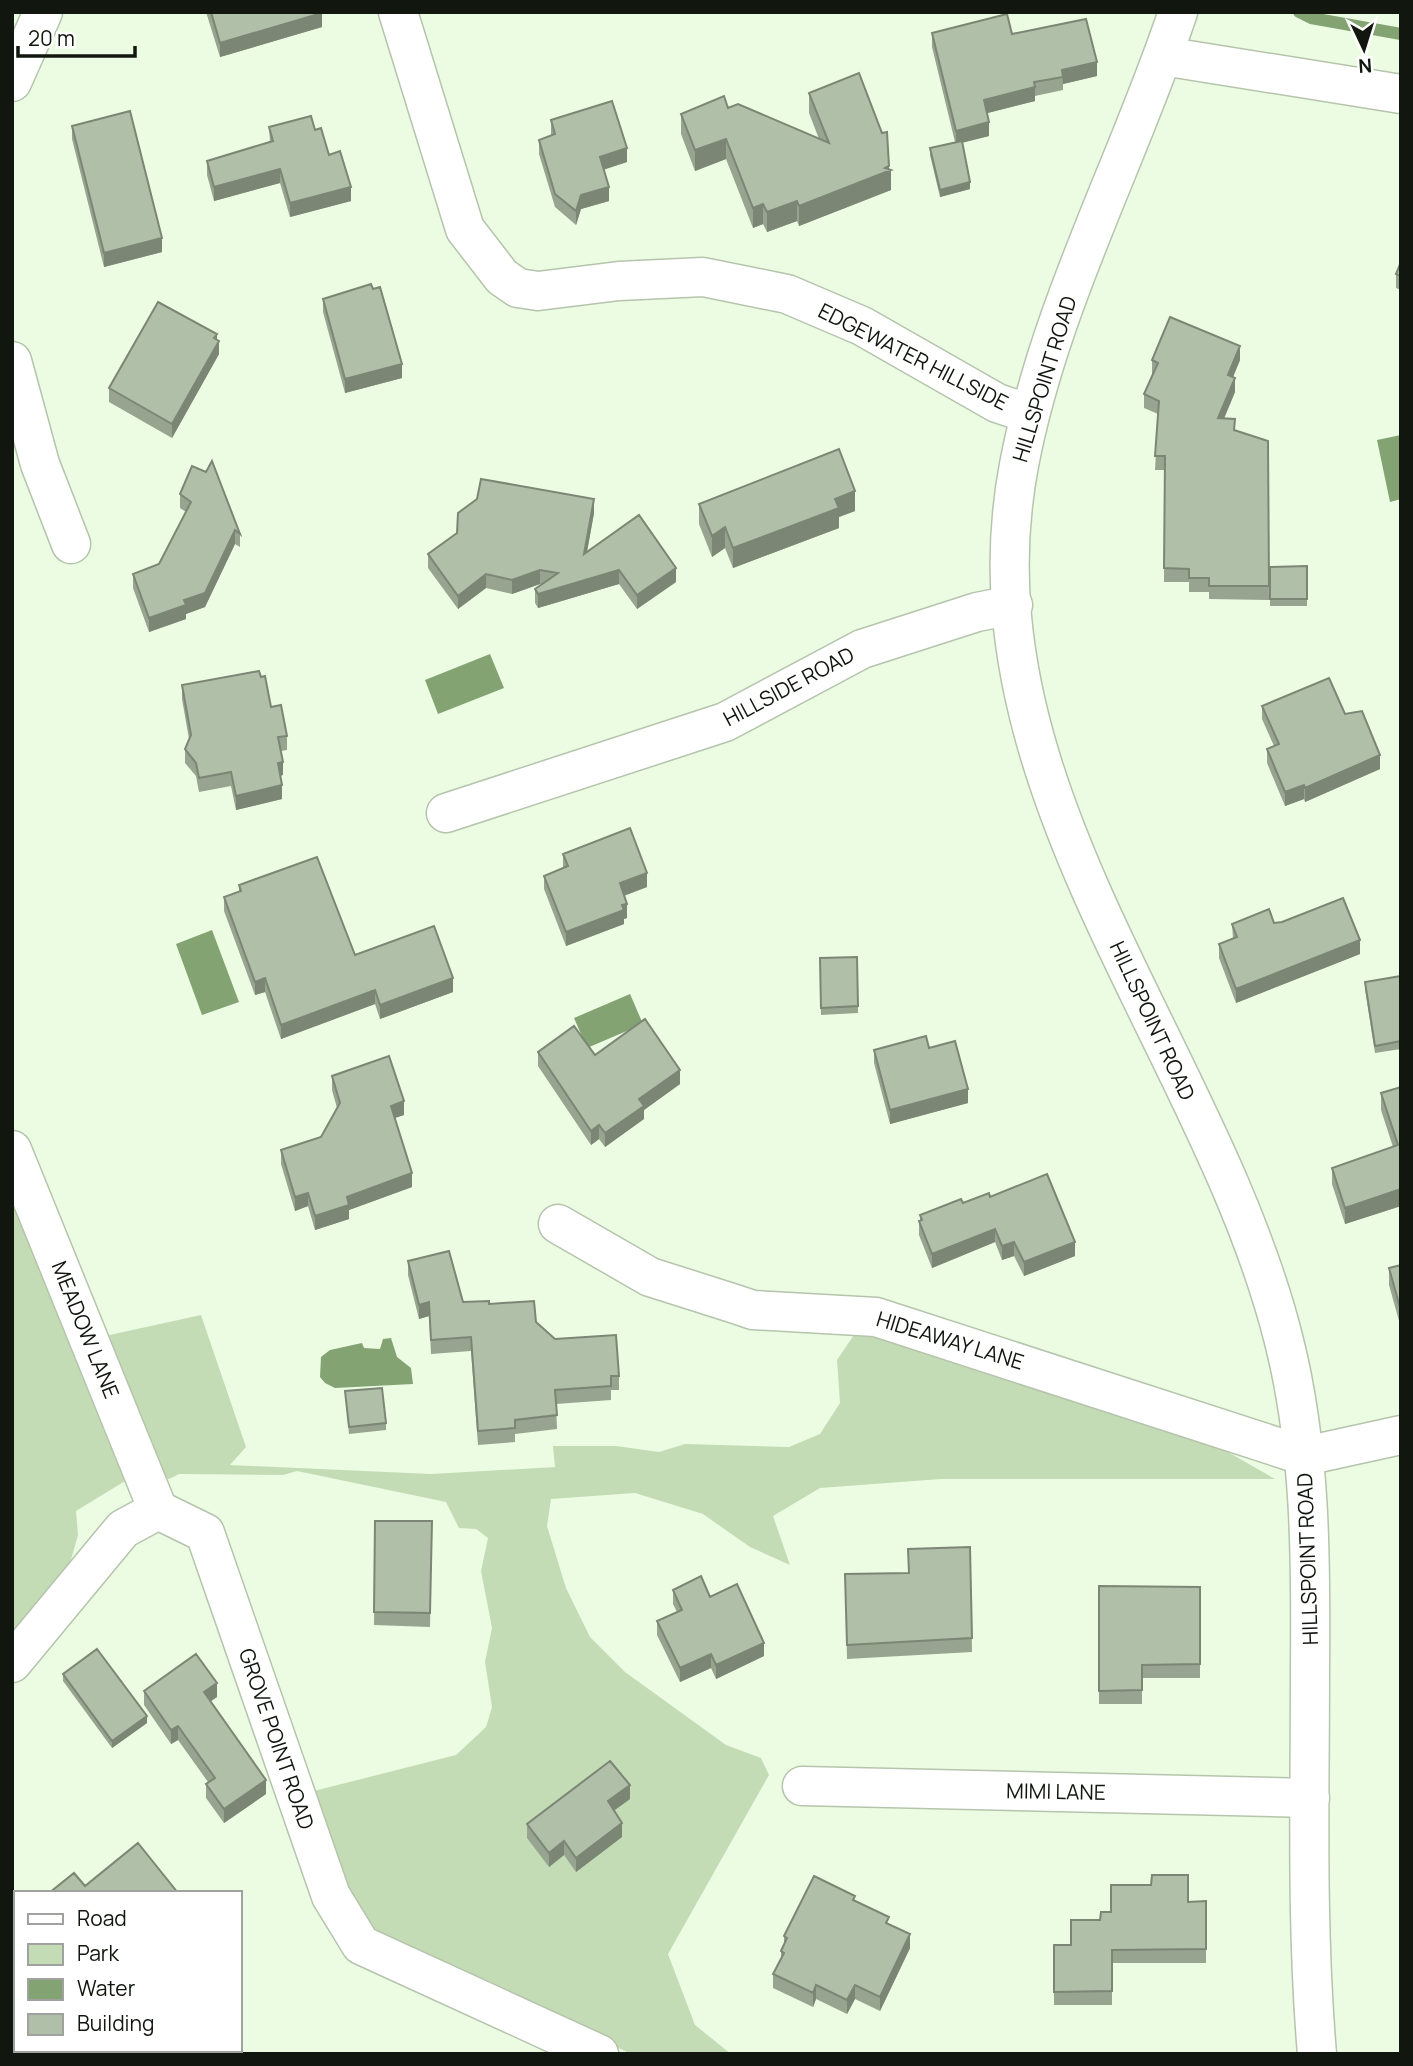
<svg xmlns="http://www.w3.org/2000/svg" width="1413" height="2066" viewBox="0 0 1413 2066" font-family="Manrope,sans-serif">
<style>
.green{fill:#c4dcb6}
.water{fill:#84a372}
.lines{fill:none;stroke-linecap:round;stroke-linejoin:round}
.stream{stroke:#84a372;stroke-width:12}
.street-casing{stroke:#b5c4ac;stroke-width:41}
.secondary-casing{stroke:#b5c4ac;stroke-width:41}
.street{stroke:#fff;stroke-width:38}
.secondary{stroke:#fff;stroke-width:38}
.wall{fill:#97a490}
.shaded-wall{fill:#7b8675}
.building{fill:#b0bfa7;stroke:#7b8675;stroke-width:2}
.labels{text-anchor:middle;stroke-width:7;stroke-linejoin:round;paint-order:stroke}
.street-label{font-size:21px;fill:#11160e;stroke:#fff}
</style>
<rect width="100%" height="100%" fill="#ecfce3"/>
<path class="green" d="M12,1193L73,1343L201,1315L246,1447L230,1465L431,1474L555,1467L553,1446H616L659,1452L685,1444L789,1447L820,1434L840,1403L837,1360L860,1326L1172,1420L1275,1479H941L820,1488L773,1516L790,1565L750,1547L703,1514L635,1493L551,1499L547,1526L566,1588L590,1637L625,1672L726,1745L761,1758L769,1775L668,1954L695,2025L731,2054H631L366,1925L345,1898L314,1791L456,1755L486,1727L492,1707L485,1662L492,1628L481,1571L488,1538L476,1529L459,1528L446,1502L297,1471L283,1475L179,1474L169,1479L154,1471L130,1478L76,1511L78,1535L61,1595L12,1647Z"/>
<path class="water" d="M1401,435V499L1390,502L1377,440Z
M490,654L504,688L438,714L425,680Z
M212,930L239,1002L202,1015L176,944Z
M630,994L643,1024L587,1048L574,1018Z
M391,1338L397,1357L411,1368L413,1384L335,1388L325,1383L320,1377L321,1357L330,1350L362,1343L364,1348L380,1349L383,1339Z"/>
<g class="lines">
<path class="stream" d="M1299,12L1311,18L1401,34"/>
<g class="street-casing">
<path id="street" d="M398,12L465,229L502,277L518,288L538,291L619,281L703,277L787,294L862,326L997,403L1030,414
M1163,56L1401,94
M12,82L43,12
M12,361L40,464L71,544
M446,813L725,722L862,649L977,612L1013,605
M12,1150L158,1510
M558,1224L650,1277L732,1303L753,1310L876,1317L1305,1456L1401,1435
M158,1510L205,1533L331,1896L361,1945L599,2054
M12,1663L123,1529L158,1510
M802,1786L1310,1798"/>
</g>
<g class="secondary-casing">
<path id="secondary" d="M1178,12C1127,164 1049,307 1019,465C958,786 1211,1048 1284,1341C1311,1448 1311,1559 1310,1670C1310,1797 1306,1926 1317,2054"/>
</g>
<use href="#street" class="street"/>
<use href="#secondary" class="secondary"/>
</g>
<path class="wall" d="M206,12H322V27L220,57Z
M932,33L1012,34L1097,76L1063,84V90L1035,96V101L987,113L989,136L962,143L970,189L940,197L930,155V148L955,142L932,47Z
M809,93L889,169L891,190L799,226L797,221L767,232L763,224L753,228L726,159L695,171L681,134V114L728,108L819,139L809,113Z
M551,120L627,162L604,169L609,201L581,209L576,225L555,207L539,154V140L551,136Z
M72,126L162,252L104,267L72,139Z
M269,127L315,130L329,155L351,201L290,217L280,183L214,201L207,175V161L270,142Z
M1401,262V290L1396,288V274Z
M323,299L402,378L345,393L323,312Z
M217,339L219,354L172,438L109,402V388Z
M1152,360H1240L1233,377L1235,392L1224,419L1235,431L1268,441L1269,600L1209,599V592H1189V582H1164L1165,470H1155L1158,414L1144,408V394L1153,375L1152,374Z
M180,494L240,534V547L235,544L205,607L186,614V619L149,632L133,588V574L159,564L186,512L180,508Z
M699,504L855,511L839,517V528L733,568L725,548L712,557L699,524Z
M594,513L587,552L676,582L637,609L619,584L538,608L535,603V589L542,584H540L512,594L486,588L458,609L428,568V554Z
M1307,566V606H1270V567Z
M182,685L271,707L287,736V750L281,751L283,775L280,776L282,799L236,810L231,786L199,792L196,776L185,763V749L189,739L182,699Z
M1262,706L1345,714L1380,769L1305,802L1304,799L1285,806L1267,763V749L1274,746L1262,719Z
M563,854L647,887L624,896L627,918L624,919V924L566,946L544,889V876L563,868Z
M239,885L355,955L453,992L380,1019L375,1004L281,1039L265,992L255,995L224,911V897L239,892Z
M1274,923L1360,954L1236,1003L1219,958V944L1233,939L1232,924Z
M857,957L858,1013L821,1015L820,958Z
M1401,976V1049L1375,1053L1365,989V982Z
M929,1048L968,1103L890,1124L874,1063V1050Z
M538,1052L595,1055L680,1084L644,1110V1119L605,1147L599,1139L591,1145L538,1066Z
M332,1076L404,1115L395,1118L412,1187L349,1210V1219L315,1230L308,1206L295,1211L281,1164V1150L321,1137L337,1108L332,1090Z
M1401,1087V1206L1345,1224L1332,1184V1168L1393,1147L1381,1110V1093Z
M990,1197L1075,1256L1024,1276L1014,1256L1002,1260L995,1242L932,1268L919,1235V1221H920V1215L963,1203Z
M408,1261L463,1302L489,1304L536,1322L555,1339L619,1376V1390H611V1400L556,1404L557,1429L515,1434V1442L478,1445L471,1351L431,1354L429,1316L419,1319L408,1275Z
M1401,1265V1328L1389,1285V1268Z
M345,1391L386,1423V1430L349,1434Z
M375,1521H432L430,1627L374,1625Z
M970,1547L972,1652L847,1659L845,1574L909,1573Z
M1099,1586L1200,1587V1678H1142V1704H1099Z
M673,1590L710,1597L764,1656L716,1679L711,1668L680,1682L657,1635V1621L677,1612L673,1604Z
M63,1674L147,1723L112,1748L63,1681Z
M144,1691L217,1697L210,1701L266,1794L224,1823L206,1798V1784L208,1782L178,1740L171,1744L144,1705Z
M630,1799L614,1810L622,1837L576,1872L564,1855L549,1867L527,1838V1824Z
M855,1901L889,1924L910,1948L880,2011L855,1999L847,2014L816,1999L813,2007L773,1988V1974L781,1959V1951L784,1945V1936Z
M1206,1901V1963H1112V2005H1054V1945H1071L1111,1912L1188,1902Z
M105,2050H199V2054H107Z"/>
<path class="shaded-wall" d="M322,13V27L220,57V43Z
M1097,62V76L1063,84L1062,70Z
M1035,87V101L984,114V100Z
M989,122V136L956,144V131Z
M726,139V159L695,171V150Z
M627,148V162L600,171V157Z
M889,166V171L891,170V190L799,226V206Z
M280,169V183L214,201V187Z
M970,182V189L940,197V190Z
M351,187V201L290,217V203Z
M609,187V201L581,209L576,225V211L581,195Z
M797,201V221L767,232V212Z
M763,204V224L753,228V208Z
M162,238V252L104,267V253Z
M217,334V345L219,341V354L172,438V424Z
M1240,346V360L1228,389V375Z
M402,364V378L345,393V379Z
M1235,378V392L1218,432V418Z
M855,491V511L839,517V528L733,568V548L835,499Z
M594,499V513L584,568V554Z
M725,527V548L712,557V536Z
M235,530V544L205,607L186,614V619L149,632V618L184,600Z
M676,568V582L637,609V595Z
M540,570V584L512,594V580Z
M619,570V584L538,608V594Z
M486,574V588L458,609V596Z
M1380,755V769L1305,802V788Z
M283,762V775L278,776V763Z
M282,785V799L236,810V796Z
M1304,785V799L1285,806V792Z
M647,873V887L620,897V883Z
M627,904V918L624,919V924L566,946V932Z
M1360,940V954L1236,1003V989Z
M265,978V992L255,995V982Z
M453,978V992L380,1019V1005Z
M375,990V1004L281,1039V1025Z
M680,1070V1084L644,1110V1119L605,1147V1133L639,1099Z
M968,1089V1103L890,1124V1110Z
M404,1101V1115L391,1119V1106Z
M599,1125V1139L591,1145V1131Z
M412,1173V1187L349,1210V1219L315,1230V1216L347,1197Z
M1401,1189V1206L1345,1224V1208Z
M308,1193V1206L295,1211V1197Z
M995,1229V1242L932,1268V1254Z
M1014,1242V1256L1002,1260V1246Z
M1075,1242V1256L1024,1276V1262Z
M429,1302V1316L419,1319V1305Z
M764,1643V1656L716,1679V1665Z
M711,1654V1668L680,1682V1668Z
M217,1683V1697L204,1706V1692Z
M147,1716V1723L112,1748V1741Z
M178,1726V1740L171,1744V1730Z
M266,1780V1794L224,1823V1809Z
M630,1785V1799L608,1815V1801Z
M622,1823V1837L576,1872V1858Z
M564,1841V1855L549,1867V1853Z
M910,1934V1948L880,2011V1997Z
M816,1985V1999L813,2007V1993Z
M855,1985V1999L847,2014V2000Z
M189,2050H199V2054H189Z"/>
<path class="building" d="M211,12H322V13L220,43Z
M1007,14L1012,34L1086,19L1097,62L1062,70L1063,77L1034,82L1035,87L984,100L989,122L956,131L932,33Z
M859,73L882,133L887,132L889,166L885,168L891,170L799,206L797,201L767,212L763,204L753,208L726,139L695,150L681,114L724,96L728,108L738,104L829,143L809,93Z
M612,101L627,148L600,157L609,187L581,195L576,211L555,194L539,140L555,134L551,120Z
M130,111L162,238L104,253L72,126Z
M311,116L315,130L321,128L329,155L340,151L351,187L290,203L280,169L214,187L207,161L273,141L269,127Z
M962,141L970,182L940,190L930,148Z
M1401,262V276L1396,274Z
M371,284L373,289L380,287L402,364L345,379L323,299Z
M158,302L217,334L214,338L219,341L172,424L109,388Z
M1170,317L1240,346L1228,375L1235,378L1218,418L1235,419L1234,430L1268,441L1269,586H1209V578H1189V569L1164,568L1165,456H1155L1159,401L1144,394L1158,363L1152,360Z
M839,449L855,491L835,499L839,508L733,548L725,527L712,536L699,504Z
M212,461L240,534L235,530L205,593L184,600L186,605L149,618L133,574L159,564L191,502L180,494L192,466L206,472Z
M481,479L594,499L584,554L639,515L676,568L637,595L619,570L538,594L535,589L558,573L540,570L512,580L486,574L458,596L428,554L457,533L458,513L477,499Z
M1307,566V599H1270V567Z
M259,671L261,677L265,676L271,707L281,705L287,736L278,737L283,762L278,763L282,785L236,796L231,772L199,778L196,763L185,749L191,735L182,685Z
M1329,678L1345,714L1362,711L1380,755L1305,788L1304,785L1285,792L1267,749L1279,744L1262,706Z
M630,828L647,873L620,883L627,904L622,905L624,910L566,932L544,876L568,866L563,854Z
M317,857L355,955L434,926L453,978L380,1005L375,990L281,1025L265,978L255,982L224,897L241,891L239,885Z
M1343,898L1360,940L1236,989L1219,944L1237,937L1232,924L1269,909L1274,923L1282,922Z
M857,957L858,1006L821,1008L820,958Z
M1401,976V1041L1375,1046L1365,982Z
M645,1019L680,1070L639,1099L644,1106L605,1133L599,1125L591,1131L538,1052L574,1026L595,1055Z
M926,1036L929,1048L955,1041L968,1089L890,1110L874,1050Z
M389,1056L404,1101L391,1106L412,1173L347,1197L349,1205L315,1216L308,1193L295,1197L281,1150L321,1137L340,1103L332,1076Z
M1401,1087V1189L1345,1208L1332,1168L1398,1145L1381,1093Z
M1047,1174L1075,1242L1024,1262L1014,1242L1002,1246L995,1229L932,1254L919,1221L922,1220L920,1215L961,1199L963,1203L989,1193L990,1197Z
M449,1251L463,1302L489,1301V1304L534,1301L536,1322L555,1339L616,1335L619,1376H611V1386L555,1390L557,1415L515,1420V1428L478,1431L471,1337L431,1340L429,1302L419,1305L408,1261Z
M1401,1265V1311L1389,1268Z
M382,1388L386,1423L349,1427L345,1391Z
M375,1521H432L430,1613L374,1612Z
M970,1547L972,1638L847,1645L845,1574L909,1573L908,1549Z
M701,1576L710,1597L737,1584L764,1643L716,1665L711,1654L680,1668L657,1621L682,1610L673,1590Z
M1099,1586L1200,1587V1664L1142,1665V1690L1099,1691Z
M97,1649L147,1716L112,1741L63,1674Z
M196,1654L217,1683L204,1692L266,1780L224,1809L206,1784L215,1778L178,1726L171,1730L144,1691Z
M610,1761L630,1785L608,1801L622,1823L576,1858L564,1841L549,1853L527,1824Z
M138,1843L178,1893H49L74,1873L85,1886Z
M1152,1875H1188V1902L1206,1901V1949L1112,1950V1991L1054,1992V1945H1071V1920H1100L1101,1912H1111V1885H1151Z
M814,1876L855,1896L853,1900L889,1917L886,1923L910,1934L880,1997L855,1985L847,2000L816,1985L813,1993L773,1974L784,1953L781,1951L787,1938L784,1936Z
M114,2050H130L124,2054H116Z
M133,2050H190L192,2052L190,2054H135Z"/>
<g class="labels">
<g class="street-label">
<text transform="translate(913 357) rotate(27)" y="7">EDGEWATER HILLSIDE</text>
<text transform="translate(1045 379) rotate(-73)" y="7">HILLSPOINT ROAD</text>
<text transform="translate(789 687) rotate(-28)" y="7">HILLSIDE ROAD</text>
<text transform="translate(1152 1021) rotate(65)" y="7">HILLSPOINT ROAD</text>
<text transform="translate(85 1330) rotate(68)" y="7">MEADOW LANE</text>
<text transform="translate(950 1341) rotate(17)" y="7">HIDEAWAY LANE</text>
<text transform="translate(1308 1559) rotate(-92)" y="7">HILLSPOINT ROAD</text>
<text transform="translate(276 1739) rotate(71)" y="7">GROVE POINT ROAD</text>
<text transform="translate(1056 1792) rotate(1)" y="7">MIMI LANE</text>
</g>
</g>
<rect width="1413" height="2066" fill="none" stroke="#11160e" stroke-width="28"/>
<rect x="14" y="1891" width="228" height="161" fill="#ffffff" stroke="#a0a29f" stroke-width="2"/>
<rect x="28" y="1914" width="35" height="10" fill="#ffffff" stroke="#a0a29f" stroke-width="2"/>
<text x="77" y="1926" font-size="21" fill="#11160e">Road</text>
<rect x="28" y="1944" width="35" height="21" fill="#c4dcb6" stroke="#a0a29f" stroke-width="2"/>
<text x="77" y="1961" font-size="21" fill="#11160e">Park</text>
<rect x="28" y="1979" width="35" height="21" fill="#84a372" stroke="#a0a29f" stroke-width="2"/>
<text x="77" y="1996" font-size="21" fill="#11160e">Water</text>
<rect x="28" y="2014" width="35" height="21" fill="#b0bfa7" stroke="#a0a29f" stroke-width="2"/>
<text x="77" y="2031" font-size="21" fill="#11160e">Building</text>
<g transform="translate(1364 49) rotate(176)" stroke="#ffffff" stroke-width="5" paint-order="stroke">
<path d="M0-5L12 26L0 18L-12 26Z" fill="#11160e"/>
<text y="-10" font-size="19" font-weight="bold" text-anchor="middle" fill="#11160e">N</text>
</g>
<path d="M18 46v10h117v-10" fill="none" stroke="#11160e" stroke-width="3.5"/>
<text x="28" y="46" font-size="21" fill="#11160e" stroke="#ffffff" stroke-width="5" paint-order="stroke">20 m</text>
</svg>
